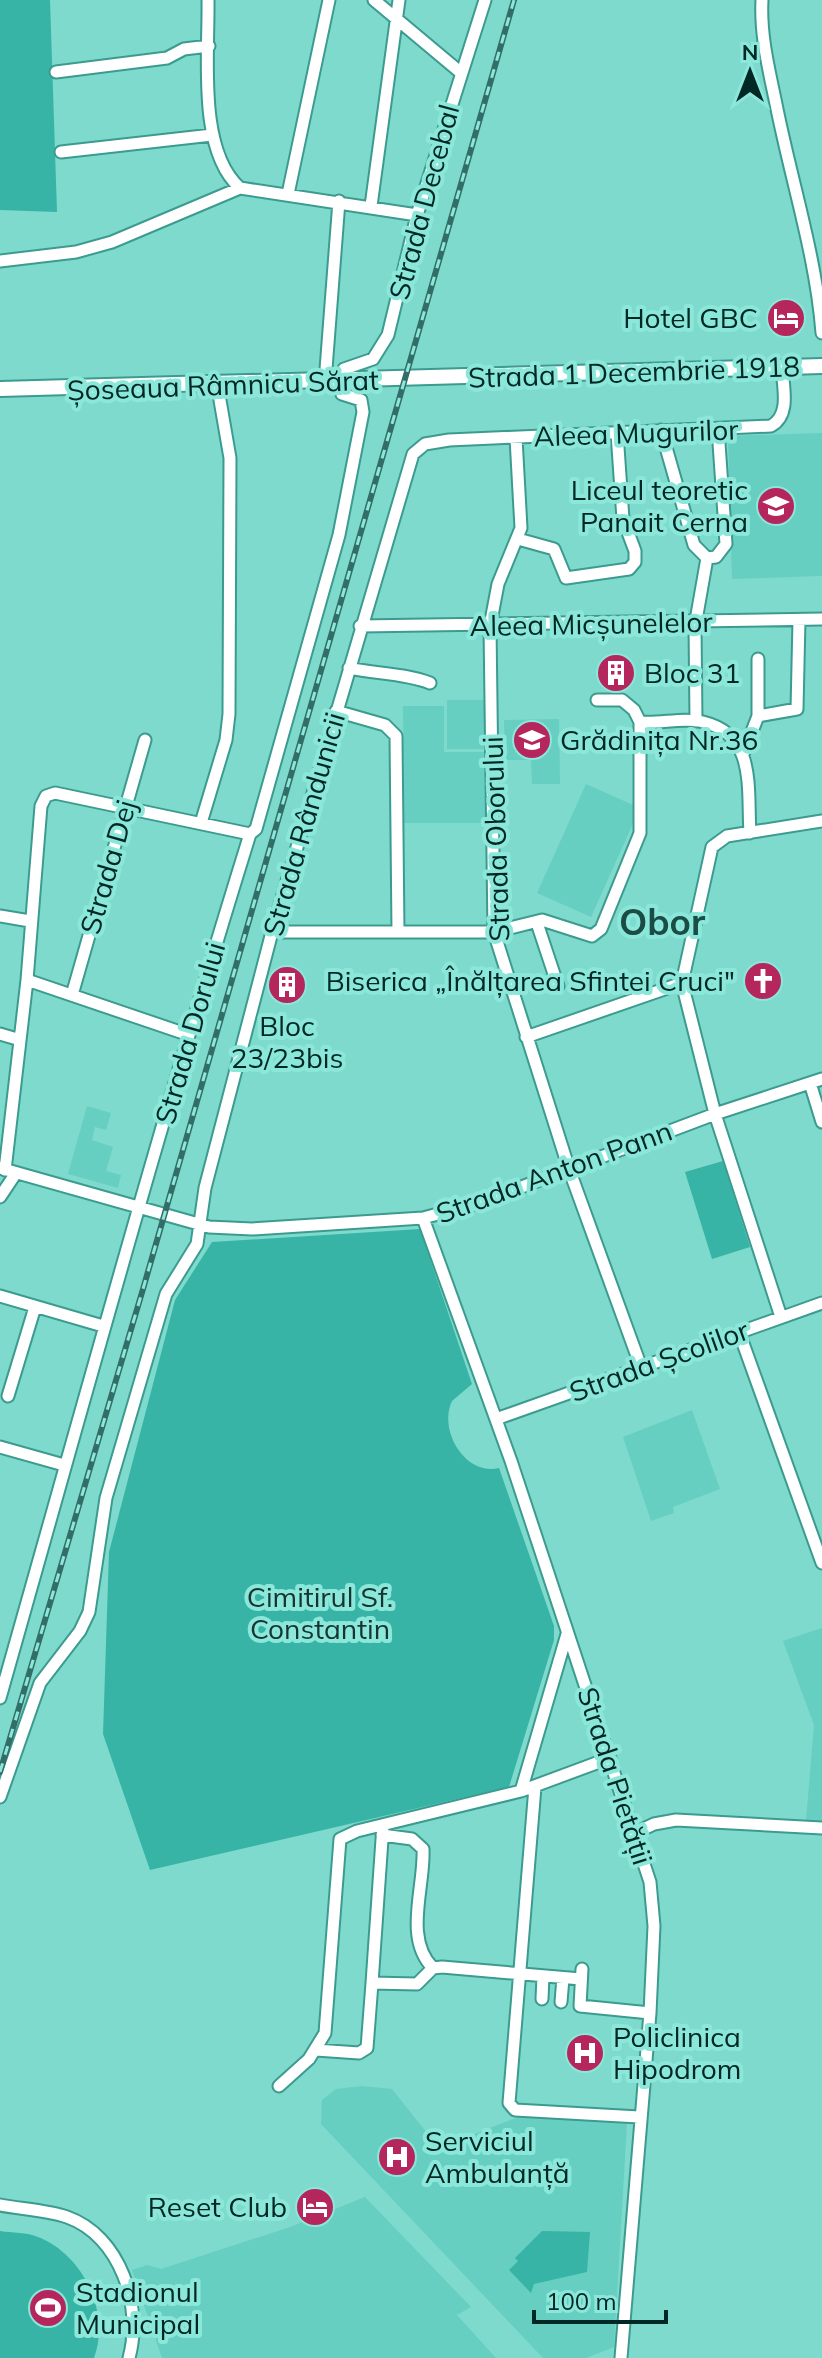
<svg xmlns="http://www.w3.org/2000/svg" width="822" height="2358" viewBox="0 0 822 2358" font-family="Mulish,sans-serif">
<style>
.built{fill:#66cfc1}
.green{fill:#37b4a5}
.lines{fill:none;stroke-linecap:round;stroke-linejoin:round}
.minor-casing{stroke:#3c9b8f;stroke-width:15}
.major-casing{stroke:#3c9b8f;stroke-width:18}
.minor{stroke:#fff;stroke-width:11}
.major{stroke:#fff;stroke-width:14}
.rail-casing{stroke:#326e67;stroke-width:6}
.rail{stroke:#8be7da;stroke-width:3;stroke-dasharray:9;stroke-linecap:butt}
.labels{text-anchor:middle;stroke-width:8;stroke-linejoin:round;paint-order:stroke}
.street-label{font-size:28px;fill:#002824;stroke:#8be7da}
.poi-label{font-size:28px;fill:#002824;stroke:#8be7da;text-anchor:start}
.park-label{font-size:28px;fill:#143531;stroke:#8be7da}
.district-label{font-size:36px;font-weight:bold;fill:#1b4d47;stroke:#8be7da}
</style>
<rect width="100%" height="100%" fill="#7edacd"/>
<path class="built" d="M822,433V576L732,579L728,436Z
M447,700H485L486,749H447Z
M403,706H444V752H489L490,823H404Z
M559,719L560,784H532L531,760H505L504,720Z
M586,784L640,808L591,917L537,893Z
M87,1106L111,1113L106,1130L95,1127L92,1140L113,1147L106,1171L121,1175L118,1188L68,1174Z
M692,1410L720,1489L673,1507L674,1513L651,1521L623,1437Z
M822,1628V1822L806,1820L814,1725L783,1641Z
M362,2086L392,2089L439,2148L523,2115L627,2123L614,2347L586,2358H543L321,2124L322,2100L336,2089Z
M365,2197L471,2307L457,2315L496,2358H162L132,2270L147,2265L161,2269L290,2227Z"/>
<path class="green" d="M0,0H50L57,212L0,210Z
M723,1161L750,1247L712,1259L685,1172Z
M420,1229L472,1384L452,1401C438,1430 465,1476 499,1468L554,1626V1640L509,1787L150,1870L103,1734L109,1552L175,1300L212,1242Z
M0,2231C12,2233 27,2232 38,2237C83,2254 111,2313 94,2358H0Z
M542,2231L590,2232L587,2272L534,2284L531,2293L509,2270L518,2261L515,2258Z"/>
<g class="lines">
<g class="minor-casing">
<path id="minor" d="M208,0C209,54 197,150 240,188
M374,0L460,72
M762,0C760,35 769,70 776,104C791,180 816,256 822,333
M56,72L167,58L184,49L209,46
M61,152L212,135
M288,194L329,0
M371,206L399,0
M0,261L76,252L112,242L240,188L417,215
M325,382L339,201
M661,430L694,545L707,558L716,557L726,544L718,429
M516,438L521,528L498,584L490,626L494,932L569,1169L641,1367
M518,539L554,549L566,578L629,569L635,562V551L623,519L617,433
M360,626L822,619
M349,668C376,674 404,673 430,683
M597,700H622L634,710L640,722
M336,711L385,725L396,736L398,932
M758,716L797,709L799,620
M696,721L695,626L707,558
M744,752L758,716V659
M201,823L226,740L229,714L230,458L217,383
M0,916L30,921
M537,923L558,986
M272,932H494L542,920L592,936L601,929L640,833V722C660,724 684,717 703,722C757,735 747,789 750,833
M27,980L189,1035
M682,983L715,1114L781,1317
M72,995L145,740
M0,1034L17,1039
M526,1037L682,983L712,847L727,836L822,821
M810,1083L822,1122
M0,1168L209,1227L252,1229L423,1218L479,1203L715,1114L822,1079
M5,1170L27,980L41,806L46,796L55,793L250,834
M0,1197L16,1173
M423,1218L511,1461L650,1882L654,1926L650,2013L621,2358
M0,1296L103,1326
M739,1332L822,1563
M8,1396L35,1307
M496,1419L822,1303
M0,1447L64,1465
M0,1698C82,1409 161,1120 250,834L256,829L339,535L363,412L361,400L342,394L344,369L373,359L388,335L417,215L485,0
M535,1787L509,2103L515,2110L639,2117
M521,1791L567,1634
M0,1797L40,1683L80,1631L89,1612L106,1498L166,1294L197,1244L205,1188L272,932L413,454L425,444L449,440L771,426C791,415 783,387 782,368
M383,1825L372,1983L417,1984L433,1968L442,1967L581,1979
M633,1834L654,1824L676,1820L822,1828
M382,1835L412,1839L423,1849C425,1887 403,1938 433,1968
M582,1969L580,2006L650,2013
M542,1999L543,1976
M561,2002L563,1978
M316,2050L359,2053L367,2048L372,1983
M279,2086L309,2059L325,2033L340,1839L357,1831L521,1791L610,1758
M0,2205C21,2209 47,2210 67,2217C121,2236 143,2307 129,2358"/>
</g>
<g class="major-casing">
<path id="major" d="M0,389L822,366"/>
</g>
<use href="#minor" class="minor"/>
<use href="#major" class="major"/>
<g class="rail-casing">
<path id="rail" d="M0,1772L143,1289L514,0"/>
</g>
<use href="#rail" class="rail"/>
</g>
<defs>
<g id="hotel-disc" transform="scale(2)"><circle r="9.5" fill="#b5275c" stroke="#8be7da"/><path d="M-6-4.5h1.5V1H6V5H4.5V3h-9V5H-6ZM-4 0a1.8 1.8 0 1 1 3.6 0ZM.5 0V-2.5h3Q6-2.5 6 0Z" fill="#fff"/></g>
<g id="university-disc" transform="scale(2)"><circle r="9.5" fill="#b5275c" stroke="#8be7da"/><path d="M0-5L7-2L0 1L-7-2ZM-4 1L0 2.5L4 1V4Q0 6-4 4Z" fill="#fff"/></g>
<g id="building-disc" transform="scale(2)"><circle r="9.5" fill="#b5275c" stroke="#8be7da"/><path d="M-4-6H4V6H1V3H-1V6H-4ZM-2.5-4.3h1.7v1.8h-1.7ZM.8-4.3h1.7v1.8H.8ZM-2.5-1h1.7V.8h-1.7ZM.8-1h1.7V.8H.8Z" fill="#fff"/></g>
<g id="school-disc" transform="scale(2)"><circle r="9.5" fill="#b5275c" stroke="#8be7da"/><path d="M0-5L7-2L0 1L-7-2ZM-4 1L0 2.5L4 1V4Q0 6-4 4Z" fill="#fff"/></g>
<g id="church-disc" transform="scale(2)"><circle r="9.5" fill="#b5275c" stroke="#8be7da"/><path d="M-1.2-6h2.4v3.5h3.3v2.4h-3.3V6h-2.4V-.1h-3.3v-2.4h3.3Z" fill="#fff"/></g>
<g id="hospital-disc" transform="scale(2)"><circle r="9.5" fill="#b5275c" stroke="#8be7da"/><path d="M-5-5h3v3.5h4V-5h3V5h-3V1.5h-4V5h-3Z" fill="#fff"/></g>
<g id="stadium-disc" transform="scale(2)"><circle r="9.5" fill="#b5275c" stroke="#8be7da"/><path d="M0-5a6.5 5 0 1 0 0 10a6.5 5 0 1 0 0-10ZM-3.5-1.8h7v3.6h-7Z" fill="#fff"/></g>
</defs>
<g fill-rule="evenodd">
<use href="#hotel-disc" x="786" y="318"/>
<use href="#university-disc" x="776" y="506"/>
<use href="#building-disc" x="616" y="673"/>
<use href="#school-disc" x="532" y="740"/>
<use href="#church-disc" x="763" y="981"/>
<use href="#building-disc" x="287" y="985"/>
<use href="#hospital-disc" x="585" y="2053"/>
<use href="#hospital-disc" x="397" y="2157"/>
<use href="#hotel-disc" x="315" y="2207"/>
<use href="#stadium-disc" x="48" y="2308"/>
</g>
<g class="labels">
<g class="street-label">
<text transform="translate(424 202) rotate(-75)" y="10">Strada Decebal</text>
<text transform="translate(634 372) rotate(-2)" y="10">Strada 1 Decembrie 1918</text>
<text transform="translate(223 385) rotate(-2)" y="10">Șoseaua Râmnicu Sărat</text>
<text transform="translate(636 433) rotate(-2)" y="10">Aleea Mugurilor</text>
<text transform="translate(591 624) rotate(-1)" y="10">Aleea Micșunelelor</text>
<text transform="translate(304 824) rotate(-74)" y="10">Strada Rândunicii</text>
<text transform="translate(496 839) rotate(-92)" y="10">Strada Oborului</text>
<text transform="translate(108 867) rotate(-74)" y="10">Strada Dej</text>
<text transform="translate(190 1033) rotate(-74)" y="10">Strada Dorului</text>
<text transform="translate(554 1172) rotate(-20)" y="10">Strada Anton Pann</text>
<text transform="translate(659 1361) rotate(-20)" y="10">Strada Școlilor</text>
<text transform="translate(615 1776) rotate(72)" y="10">Strada Pietății</text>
</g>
<g class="poi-label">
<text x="758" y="328" text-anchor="end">Hotel GBC</text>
<text x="748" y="500" text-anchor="end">Liceul teoretic<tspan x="748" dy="32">Panait Cerna</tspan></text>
<text x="644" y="683">Bloc 31</text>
<text x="560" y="750">Grădinița Nr.36</text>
<text x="735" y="991" text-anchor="end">Biserica „Înălțarea Sfintei Cruci"</text>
<text x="287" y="1036" text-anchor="middle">Bloc<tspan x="287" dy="32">23/23bis</tspan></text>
<text x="613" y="2047">Policlinica<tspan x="613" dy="32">Hipodrom</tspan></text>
<text x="425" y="2151">Serviciul<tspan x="425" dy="32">Ambulanță</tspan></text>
<text x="287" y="2217" text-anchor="end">Reset Club</text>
<text x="76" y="2302">Stadionul<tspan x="76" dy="32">Municipal</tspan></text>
</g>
<g class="park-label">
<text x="320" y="1607">Cimitirul Sf.<tspan x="320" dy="32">Constantin</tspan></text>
</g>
<g class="district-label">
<text x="662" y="935">Obor</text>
</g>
</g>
<g transform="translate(750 72)" stroke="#8be7da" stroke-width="6" paint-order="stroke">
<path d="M0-6L14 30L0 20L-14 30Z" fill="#002824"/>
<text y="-12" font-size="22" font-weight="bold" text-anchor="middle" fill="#002824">N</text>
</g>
<path d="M534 2310v12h132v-12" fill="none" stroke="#002824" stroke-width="4"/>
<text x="546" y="2310" font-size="24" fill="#002824" stroke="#8be7da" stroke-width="6" paint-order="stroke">100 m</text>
</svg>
